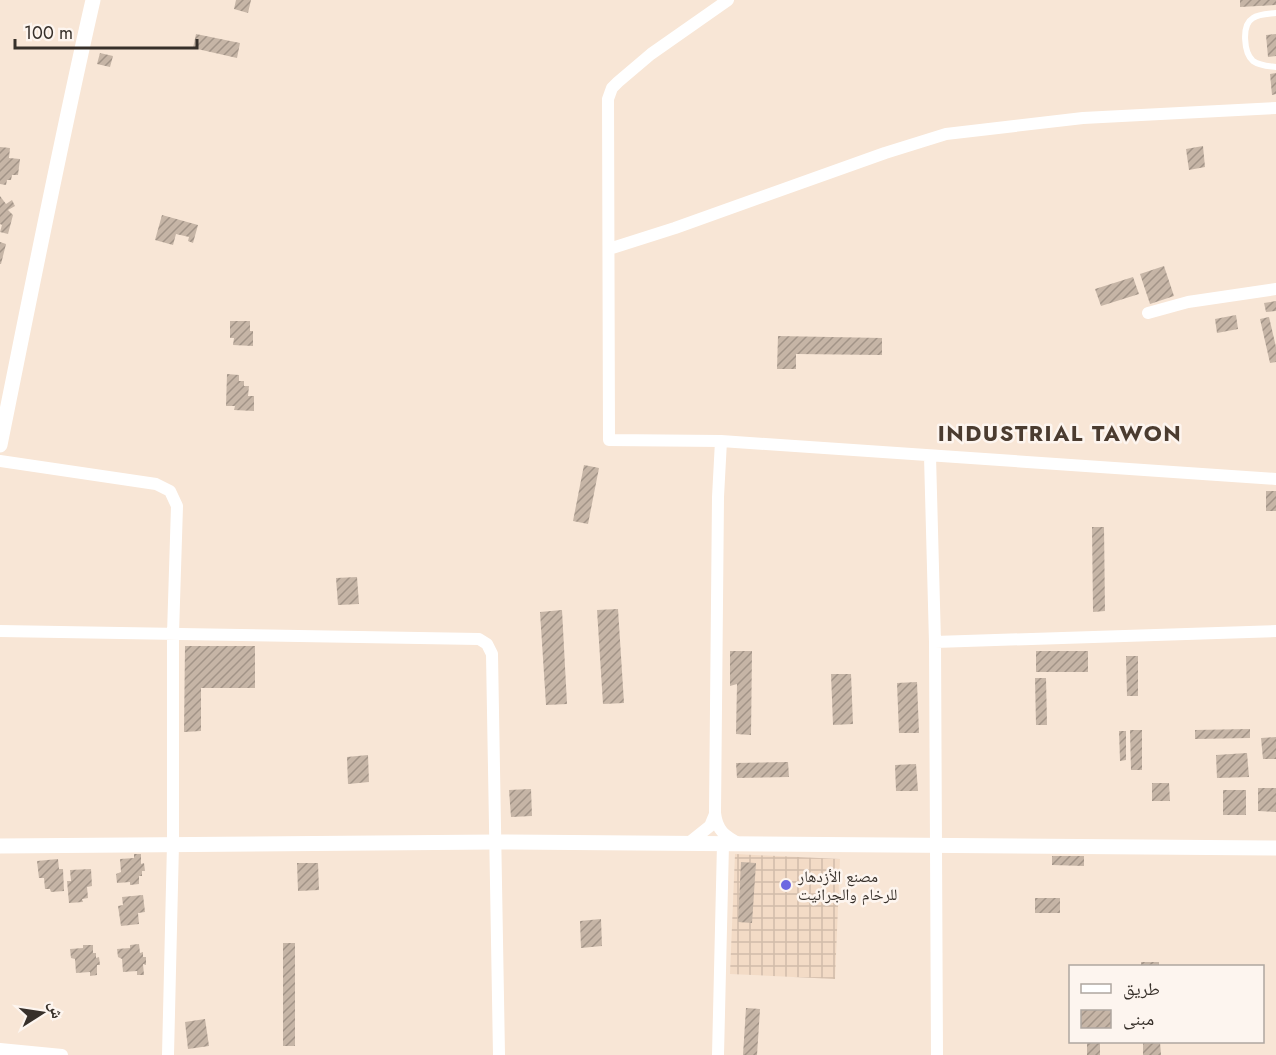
<svg xmlns="http://www.w3.org/2000/svg" width="1276" height="1055" viewBox="0 0 1276 1055" font-family="Jost,'Noto Naskh Arabic',sans-serif">
<style>
.industrial{fill:url(#industrial-grid)}
.building{fill:url(#building-hatch)}
.lines{fill:none;stroke-linecap:round;stroke-linejoin:round}
.service{stroke:#fff;stroke-width:6}
.minor{stroke:#fff;stroke-width:12}
.tertiary{stroke:#fff;stroke-width:15}
.poi-dot{fill:#6d67e1;stroke:#fdf5ef;stroke-width:2}
.labels{text-anchor:middle;stroke-width:5;stroke-linejoin:round;paint-order:stroke}
.poi-label{font-size:16px;fill:#37302a;stroke:#fdf5ef;text-anchor:start}
.district-label{font-size:22px;font-weight:bold;letter-spacing:1.5px;fill:#4b3c30;stroke:#fdf5ef}
</style>
<defs>
<pattern id="industrial-grid" width="8" height="8" patternUnits="userSpaceOnUse" patternTransform="scale(1.5)"><rect width="8" height="8" fill="#f3dbc6"/><path d="M0 4h8M4 0v8" fill="none" stroke="#d1bcaa"/></pattern>
<pattern id="building-hatch" width="6" height="6" patternUnits="userSpaceOnUse" patternTransform="scale(1.5)"><rect width="6" height="6" fill="#c6b5a6"/><path d="M-1 1l2-2M0 6l6-6M5 7l2-2" fill="none" stroke="#a29487"/></pattern>
</defs>
<rect width="100%" height="100%" fill="#f8e6d6"/>
<path class="industrial" d="M735,854L840,859L835,979L730,974Z"/>
<path class="building" d="M236,0H251L248,13L234,9Z
M1240,0H1276V5L1240,7Z
M196,34L240,43L237,58L193,48Z
M1276,34V56L1268,57L1266,35Z
M100,53L113,56L110,67L97,64Z
M1276,73V94L1272,95L1270,74Z
M1203,146L1205,167L1189,170L1186,149Z
M0,147L10,148L9,158L20,159L18,175H12L11,180H7L6,185L0,184Z
M0,196L6,204L12,200L15,206L8,210L13,215L8,234L0,232L2,225L0,224Z
M162,215L198,225L193,243L188,241L189,237L176,234L173,245L155,240Z
M0,242L6,244L1,264H0Z
M1164,266L1174,296L1150,304L1140,274Z
M1133,277L1139,294L1101,306L1095,289Z
M1276,301V311L1266,312L1264,303Z
M1236,315L1238,329L1217,333L1215,319Z
M1269,317L1276,347V362L1270,363L1260,319Z
M230,321H250V331H253V346L233,345L234,338H230Z
M778,336L882,338V355L796,354V369H777Z
M227,374L239,375V381H244V386H249L248,396H254V411L234,410L235,406H226Z
M584,465L599,468L588,524L573,521Z
M1266,491H1276V511H1266Z
M1092,527H1104L1105,611L1093,612Z
M357,577L359,604L338,605L336,578Z
M618,609L624,703L603,704L597,610Z
M562,610L567,704L546,705L540,612Z
M185,646H255V688H201V731L184,732Z
M730,651H752L751,735L736,734L737,684L730,686Z
M1036,651H1088V672H1036Z
M1126,656H1138V696H1127Z
M831,674H851L853,724L833,725Z
M1035,678H1046L1047,725H1036Z
M917,682L919,733H899L897,683Z
M1250,729V738L1195,739V730Z
M1130,730H1142V770H1131Z
M1119,731H1126V760L1120,761Z
M1276,737V759H1263L1261,738Z
M1247,753L1249,777L1217,778L1216,755Z
M368,755L369,782L348,784L347,757Z
M788,762L789,777L737,778L736,763Z
M916,764L918,791H896L895,765Z
M1152,783H1169L1170,801H1152Z
M1258,788H1276V812L1258,811Z
M531,789L532,816L511,817L509,790Z
M1223,790H1246V815H1223Z
M134,854H141V864L144,863L145,871H142V876H139V884L130,885V882L117,883L116,874L121,872L120,859L134,858Z
M1052,856H1084V866L1052,865Z
M58,859L59,869H63L64,891L51,892L50,889H45L44,878H39L37,861Z
M741,862L756,863L752,923L738,922Z
M297,863H318L319,890L298,891Z
M91,869L92,886L87,887L88,898L82,899L83,902L69,903L67,881H71L70,870Z
M143,895L145,912L138,913L139,924L121,926L118,906L123,905L122,897Z
M1035,898H1060V913H1035Z
M601,919L602,946L581,948L580,921Z
M283,943H295V1046H283Z
M139,944L140,953L143,952V957H146V965L143,964L144,975H137V971L123,972L122,959L118,957L117,949L130,948V945Z
M83,945H93V953H96V958L99,957L100,965H97V975L90,976V972L76,973L75,959L71,958L70,949L83,948Z
M1141,962H1159V966H1141Z
M746,1008L760,1009L757,1055H743Z
M205,1019L209,1046L188,1049L185,1022Z
M1087,1042H1100V1055H1087Z
M1143,1042H1160L1161,1055H1143Z"/>
<g class="lines">
<path class="service" d="M1276,13C1269,14 1259,14 1253,18C1241,25 1244,53 1253,61C1260,66 1268,66 1276,67"/>
<path class="minor" d="M728,0L651,54L618,82L612,88L608,99L609,440L721,441L1276,479
M609,249L675,228L885,153L946,134L1083,118L1276,108
M1148,313L1188,302L1276,289
M721,441L718,497L715,813C717,831 725,836 740,844
M930,456L935,642L937,1055
M0,461L156,484L170,491L177,506L173,634V844L168,1055
M0,631L479,639L487,644L492,654L499,1055
M935,642L1276,631
M690,842L710,826L715,814
M0,1049L62,1055
M718,1055L723,844"/>
<path class="tertiary" d="M0,445C30,297 59,148 93,0
M0,846L496,842L1276,848"/>
</g>
<circle class="poi-dot" cx="786" cy="885" r="6"/>
<g class="labels">
<g class="poi-label">
<text x="798" y="882">مصنع الأزدهار<tspan x="798" dy="18">للرخام والجرانيت</tspan></text>
</g>
<g class="district-label">
<text x="1060" y="441">INDUSTRIAL TAWON</text>
</g>
</g>
<rect x="1069" y="965" width="195" height="78" fill="#fdf5ef" stroke="#aea6a0" stroke-width="1.5"/>
<rect x="1081" y="984" width="30" height="9" fill="#ffffff" stroke="#aea6a0" stroke-width="1.5"/>
<text x="1123" y="995" font-size="18" fill="#37302a">طريق</text>
<rect x="1081" y="1010" width="30" height="18" fill="url(#building-hatch)" stroke="#aea6a0" stroke-width="1.5"/>
<text x="1123" y="1025" font-size="18" fill="#37302a">مبنى</text>
<g transform="translate(42 1013) rotate(78)" stroke="#fdf5ef" stroke-width="4.5" paint-order="stroke">
<path d="M0-4.5L10 22L0 15L-10 22Z" fill="#37302a"/>
<text y="-9" font-size="16" font-weight="bold" text-anchor="middle" fill="#37302a">ش</text>
</g>
<path d="M15 39v9h182v-9" fill="none" stroke="#37302a" stroke-width="3"/>
<text x="24" y="39" font-size="18" fill="#37302a" stroke="#fdf5ef" stroke-width="4.5" paint-order="stroke">100 m</text>
</svg>
